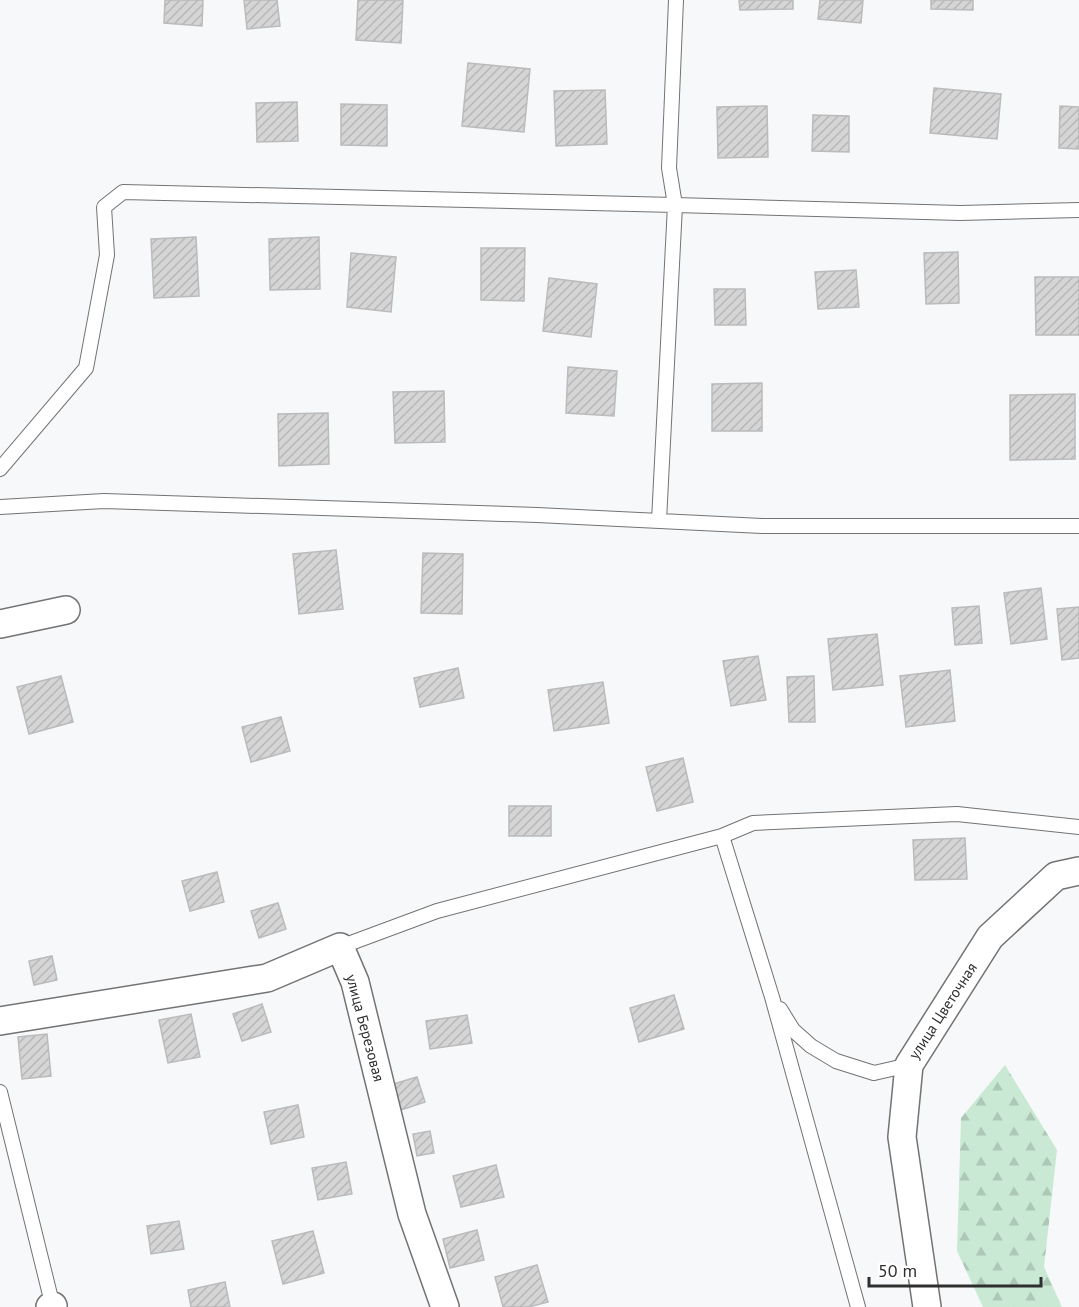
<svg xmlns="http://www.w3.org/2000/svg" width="1079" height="1307" viewBox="0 0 1079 1307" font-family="'PT Sans',sans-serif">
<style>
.forest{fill:url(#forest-firs)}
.building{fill:url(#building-hatch);stroke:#bbbbbc;stroke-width:1.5}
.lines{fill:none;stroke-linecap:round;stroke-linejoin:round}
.lane-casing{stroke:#737374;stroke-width:16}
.street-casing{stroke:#737374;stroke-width:30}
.lane{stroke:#fff;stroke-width:14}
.street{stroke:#fff;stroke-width:27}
.labels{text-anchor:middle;stroke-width:4.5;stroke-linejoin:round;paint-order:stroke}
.street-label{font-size:15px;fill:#2f2f2f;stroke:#fff}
</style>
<defs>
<pattern id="forest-firs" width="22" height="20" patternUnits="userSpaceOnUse" patternTransform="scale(1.5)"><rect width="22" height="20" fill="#c9e9d4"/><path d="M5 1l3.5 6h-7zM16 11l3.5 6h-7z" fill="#adc8b6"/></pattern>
<pattern id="building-hatch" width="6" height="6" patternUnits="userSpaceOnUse" patternTransform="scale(1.5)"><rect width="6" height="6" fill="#d5d5d6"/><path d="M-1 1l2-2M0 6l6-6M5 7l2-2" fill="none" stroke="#b7b7b8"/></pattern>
</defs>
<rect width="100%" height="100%" fill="#f7f8f9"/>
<path class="forest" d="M1005,1065L1057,1150L1044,1267L1062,1307H983L957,1251L961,1118Z"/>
<path class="building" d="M165,0H203L202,26L164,23Z
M244,0H277L280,26L247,29Z
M358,0H403L401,43L356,40Z
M739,0H793V9L740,10Z
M820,0H863L861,23L818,19Z
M931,0H973V10L931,9Z
M468,63L530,69L524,132L462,126Z
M934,88L1001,94L997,139L930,133Z
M605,90L607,144L556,146L554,91Z
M297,102L298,141L257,142L256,103Z
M341,104L387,105V146L341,145Z
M767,106L768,157L718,158L717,107Z
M1060,106L1079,107V149L1059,148Z
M813,115L849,116V152L812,151Z
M196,237L199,296L154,298L151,239Z
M319,237L320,289L270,290L269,239Z
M481,248H525L524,301L481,300Z
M958,252L959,303L926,304L924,253Z
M351,253L396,257L391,312L347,307Z
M856,270L859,307L818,309L815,272Z
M1035,277H1079V335H1036Z
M549,278L597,284L591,337L543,331Z
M714,289H745L746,325H715Z
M568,367L617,371L614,416L566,413Z
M762,383V431H712V384Z
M444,391L445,442L395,443L393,392Z
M1075,394V459L1010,460V395Z
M328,413L329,464L279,466L278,414Z
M336,550L343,609L299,614L293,554Z
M423,553L463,554L462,614L421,613Z
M1041,588L1047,639L1011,644L1004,593Z
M979,606L982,643L955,645L952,608Z
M1079,607V658L1062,660L1057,609Z
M877,634L883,685L833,690L828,639Z
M758,656L766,700L731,706L723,661Z
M458,668L464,698L420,707L414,678Z
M950,670L955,721L906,727L900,676Z
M61,676L73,722L29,734L17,687Z
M814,676L815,722H789L787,677Z
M603,682L609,723L554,731L548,690Z
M281,717L290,751L251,762L242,727Z
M683,758L693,802L657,811L646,767Z
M509,806H551V836H509Z
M965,838L967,879L915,880L913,840Z
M217,872L224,902L190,911L182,881Z
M278,903L286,929L259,938L251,911Z
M52,956L57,980L34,985L29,961Z
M674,995L684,1029L639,1042L630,1008Z
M262,1004L271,1032L242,1041L233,1014Z
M191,1014L200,1057L168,1063L159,1020Z
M467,1015L472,1043L430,1049L426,1021Z
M47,1034L51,1076L22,1079L18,1037Z
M417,1077L425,1102L398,1111L390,1085Z
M298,1105L304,1137L271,1144L264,1112Z
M430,1131L434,1153L417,1156L413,1134Z
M346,1162L352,1194L318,1200L312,1168Z
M496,1165L504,1197L461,1207L453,1176Z
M179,1221L184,1249L151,1254L147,1226Z
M477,1230L484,1260L450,1268L443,1239Z
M313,1231L324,1273L283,1284L272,1241Z
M537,1265L548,1302L529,1307H503L495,1277Z
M225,1282L230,1307H191L188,1290Z"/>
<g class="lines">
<g class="lane-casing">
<path id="lane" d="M676,0L669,168L675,205L960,213L1079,210
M0,469L86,368L107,255L104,207L123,192L675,205L659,521
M0,507L104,501L537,515L762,526H1079
M722,836L772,997L858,1307
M340,947L437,911L722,836L753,823L957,814L1079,827
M780,1009L793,1030L811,1046L836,1061L874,1073L909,1065
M0,1092L53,1307"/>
</g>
<g class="street-casing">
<path id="street" d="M0,624L66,610
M0,1021L267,978L340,947L355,982L412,1214L445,1307
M50,1307L53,1306
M927,1307L902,1137L909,1065L990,937L1056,876L1079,871"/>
</g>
<use href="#lane" class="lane"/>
<use href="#street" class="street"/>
</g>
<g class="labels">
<g class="street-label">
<text transform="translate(943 1011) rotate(-57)" y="5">улица Цветочная</text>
<text transform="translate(365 1028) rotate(75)" y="5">улица Березовая</text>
</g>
</g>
<path d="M869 1277v9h172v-9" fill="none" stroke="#2f2f2f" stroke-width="3"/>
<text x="878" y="1277" font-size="18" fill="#2f2f2f" stroke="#ffffff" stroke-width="4.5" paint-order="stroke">50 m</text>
</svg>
